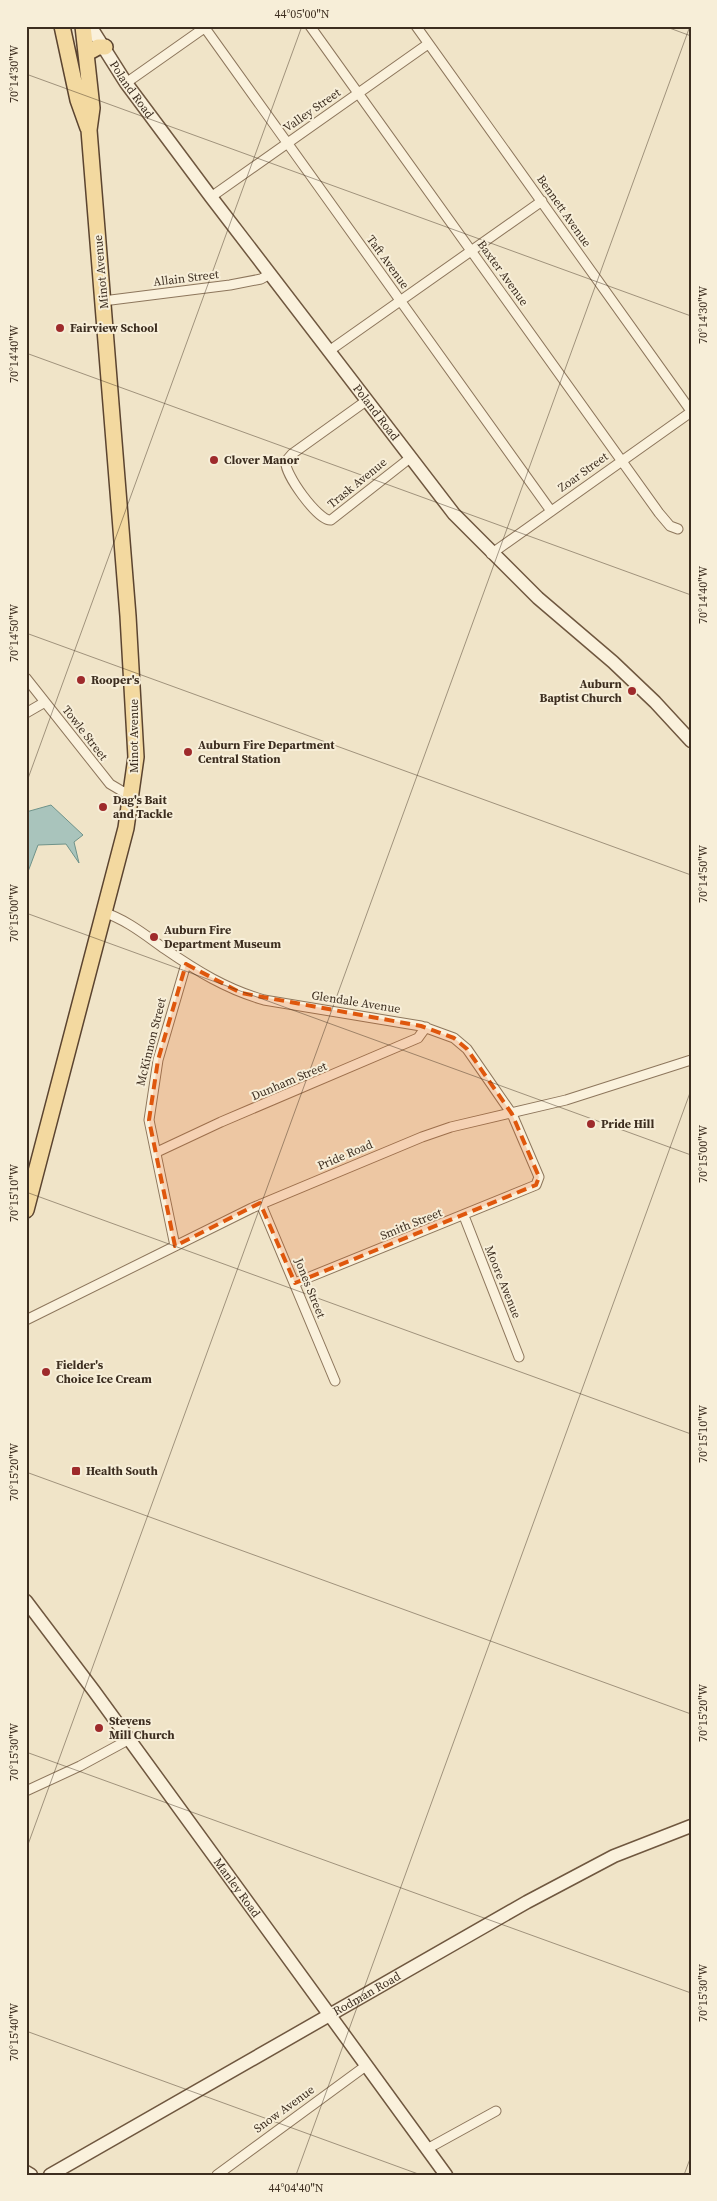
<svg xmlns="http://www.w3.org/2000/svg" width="717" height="2201" viewBox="0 0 717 2201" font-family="'Source Serif 4',serif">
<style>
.water{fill:#a9c4bc;stroke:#6f938a}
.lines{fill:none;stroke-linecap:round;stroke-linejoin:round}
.street-casing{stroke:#8d765c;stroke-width:11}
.secondary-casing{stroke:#6f573f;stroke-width:15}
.primary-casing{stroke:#5b4430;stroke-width:18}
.street{stroke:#faf1dc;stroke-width:9}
.secondary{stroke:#faf1dc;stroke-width:12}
.primary{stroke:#f3d9a0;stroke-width:15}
.marked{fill:#df570d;fill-opacity:0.2;stroke:#df570d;stroke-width:4;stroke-dasharray:10 6;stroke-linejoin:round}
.ticks{fill:none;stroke:#3d2e20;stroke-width:1;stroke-opacity:0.45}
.poi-dot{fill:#9e2a2b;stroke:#f7eed8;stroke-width:2}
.labels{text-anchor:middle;stroke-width:4;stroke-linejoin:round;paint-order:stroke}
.street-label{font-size:12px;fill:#3d2e20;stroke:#f7eed8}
.poi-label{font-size:12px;font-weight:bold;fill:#3d2e20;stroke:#f7eed8;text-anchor:start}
.neatline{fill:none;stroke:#3d2e20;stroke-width:2}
.ticks-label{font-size:12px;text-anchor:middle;fill:#3d2e20}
</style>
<rect width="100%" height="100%" fill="#f0e4c8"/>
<path class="water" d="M51,805L83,835L74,842L79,863L66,844L38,845L26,877V812Z"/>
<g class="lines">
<g class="street-casing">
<path id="street" d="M310,26L659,513L670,526L678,529
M416,26L691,411
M205,28L551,511
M126,83L207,26
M211,197L428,44
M103,301L230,285L261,279L270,274
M329,351L542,201
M366,401L292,454L286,461C283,473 319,522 331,520L410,458
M491,554L691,412
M26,678L110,784L132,797
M26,713L45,702
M103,912C127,920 145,935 165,949C197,971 226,989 264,1000L421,1026L454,1038L467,1049L512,1114L539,1177L536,1185L295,1283
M157,1152L221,1122L418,1038L426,1027
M261,1204L335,1381
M464,1216L519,1357
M175,1246L149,1120L158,1060L186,964
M26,1320L252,1208L422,1137L451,1127L566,1100L691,1060
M26,1791L80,1766L128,1740
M427,2149L496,2111
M217,2175L367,2065"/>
</g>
<g class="secondary-casing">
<g id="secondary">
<path id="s1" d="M90,26L126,83L211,197L454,514L538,598L613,662L655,702L691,741"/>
<path id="s2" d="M26,1601L94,1691L446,2175"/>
<path d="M26,2172L31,2175"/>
<path id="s3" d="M50,2175L527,1902L614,1856L691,1826"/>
</g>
</g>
<g class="primary-casing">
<path id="primary" d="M62,26L78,100L88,128
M87,53L98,47H105
M26,1210L126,828L136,757L128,616L89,130L92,108L83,26"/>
</g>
<use href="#street" class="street"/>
<use href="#secondary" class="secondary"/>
<use href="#primary" class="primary"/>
</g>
<path class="marked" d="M186,964L241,993L421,1026L454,1038L467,1049L512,1114L539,1177L536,1185L295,1283L260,1203L175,1246L149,1120L158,1060Z"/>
<path class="ticks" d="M664,26L691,36M26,74L691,316M26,353L691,595M26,633L691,875M26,784L302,26M26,913L691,1155M26,1192L691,1434M26,1472L691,1714M26,1752L691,1993M26,1850L690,26M26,2031L421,2175M296,2175L691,1090M684,2175L691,2156"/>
<g class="poi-dot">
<circle cx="60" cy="328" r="5"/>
<circle cx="214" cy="460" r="5"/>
<circle cx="81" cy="680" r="5"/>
<circle cx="632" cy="691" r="5"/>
<circle cx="188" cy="752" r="5"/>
<circle cx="103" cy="807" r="5"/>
<circle cx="154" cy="937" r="5"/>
<circle cx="591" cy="1124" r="5"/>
<circle cx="46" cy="1372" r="5"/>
<rect x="71" y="1466" width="10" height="10" rx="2.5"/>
<circle cx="99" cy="1728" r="5"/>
</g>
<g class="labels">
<g class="street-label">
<text dy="4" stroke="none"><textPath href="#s1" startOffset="76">Poland Road</textPath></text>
<text transform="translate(312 110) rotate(-35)" y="4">Valley Street</text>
<text transform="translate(564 211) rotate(55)" y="4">Bennett Avenue</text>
<text transform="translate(388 262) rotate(54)" y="4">Taft Avenue</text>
<text transform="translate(101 272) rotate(-95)" y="4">Minot Avenue</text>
<text transform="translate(503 273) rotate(54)" y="4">Baxter Avenue</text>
<text transform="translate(186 278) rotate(-7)" y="4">Allain Street</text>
<text dy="4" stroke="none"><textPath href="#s1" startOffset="481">Poland Road</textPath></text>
<text transform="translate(583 472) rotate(-36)" y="4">Zoar Street</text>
<text transform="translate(357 483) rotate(-39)" y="4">Trask Avenue</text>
<text transform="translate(85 733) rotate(52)" y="4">Towle Street</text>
<text transform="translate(134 736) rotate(-90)" y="4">Minot Avenue</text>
<text transform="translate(356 1002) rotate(9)" y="4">Glendale Avenue</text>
<text transform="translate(151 1042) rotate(-76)" y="4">McKinnon Street</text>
<text transform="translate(289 1081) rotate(-23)" y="4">Dunham Street</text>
<text transform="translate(345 1155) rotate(-23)" y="4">Pride Road</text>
<text transform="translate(411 1224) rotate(-22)" y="4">Smith Street</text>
<text transform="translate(503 1282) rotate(68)" y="4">Moore Avenue</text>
<text transform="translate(310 1288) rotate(68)" y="4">Jones Street</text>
<text dy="4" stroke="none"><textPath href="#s2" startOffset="356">Manley Road</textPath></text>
<text dy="4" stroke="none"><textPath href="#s3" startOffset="365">Rodman Road</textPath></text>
<text transform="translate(284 2109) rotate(-36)" y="4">Snow Avenue</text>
</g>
<g class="poi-label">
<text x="70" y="332">Fairview School</text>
<text x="224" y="464">Clover Manor</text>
<text x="91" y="684">Rooper's</text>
<text x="622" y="688" text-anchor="end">Auburn<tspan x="622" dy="14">Baptist Church</tspan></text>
<text x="198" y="749">Auburn Fire Department<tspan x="198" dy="14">Central Station</tspan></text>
<text x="113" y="804">Dag's Bait<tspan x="113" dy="14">and Tackle</tspan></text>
<text x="164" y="934">Auburn Fire<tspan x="164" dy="14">Department Museum</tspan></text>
<text x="601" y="1128">Pride Hill</text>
<text x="56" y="1369">Fielder's<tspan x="56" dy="14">Choice Ice Cream</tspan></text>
<text x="86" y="1475">Health South</text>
<text x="109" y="1725">Stevens<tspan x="109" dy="14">Mill Church</tspan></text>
</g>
</g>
<rect width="717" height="2201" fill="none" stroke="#f7eed8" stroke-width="55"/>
<rect x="28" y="28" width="662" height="2146" class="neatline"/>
<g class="ticks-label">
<text x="302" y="18">44°05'00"N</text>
<text transform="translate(14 74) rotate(-90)" y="4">70°14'30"W</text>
<text transform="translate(703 315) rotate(-90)" y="4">70°14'30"W</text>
<text transform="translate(14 354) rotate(-90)" y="4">70°14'40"W</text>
<text transform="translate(703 595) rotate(-90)" y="4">70°14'40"W</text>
<text transform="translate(14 633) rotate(-90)" y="4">70°14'50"W</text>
<text transform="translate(703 874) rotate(-90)" y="4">70°14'50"W</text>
<text transform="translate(14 913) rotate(-90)" y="4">70°15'00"W</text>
<text transform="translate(703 1154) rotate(-90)" y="4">70°15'00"W</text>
<text transform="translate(14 1193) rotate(-90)" y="4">70°15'10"W</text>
<text transform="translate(703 1434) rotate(-90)" y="4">70°15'10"W</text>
<text transform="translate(14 1472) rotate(-90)" y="4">70°15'20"W</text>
<text transform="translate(703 1713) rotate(-90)" y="4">70°15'20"W</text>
<text transform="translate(14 1752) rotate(-90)" y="4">70°15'30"W</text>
<text transform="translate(703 1993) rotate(-90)" y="4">70°15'30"W</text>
<text transform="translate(14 2032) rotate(-90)" y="4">70°15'40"W</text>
<text x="296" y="2192">44°04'40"N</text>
</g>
</svg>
